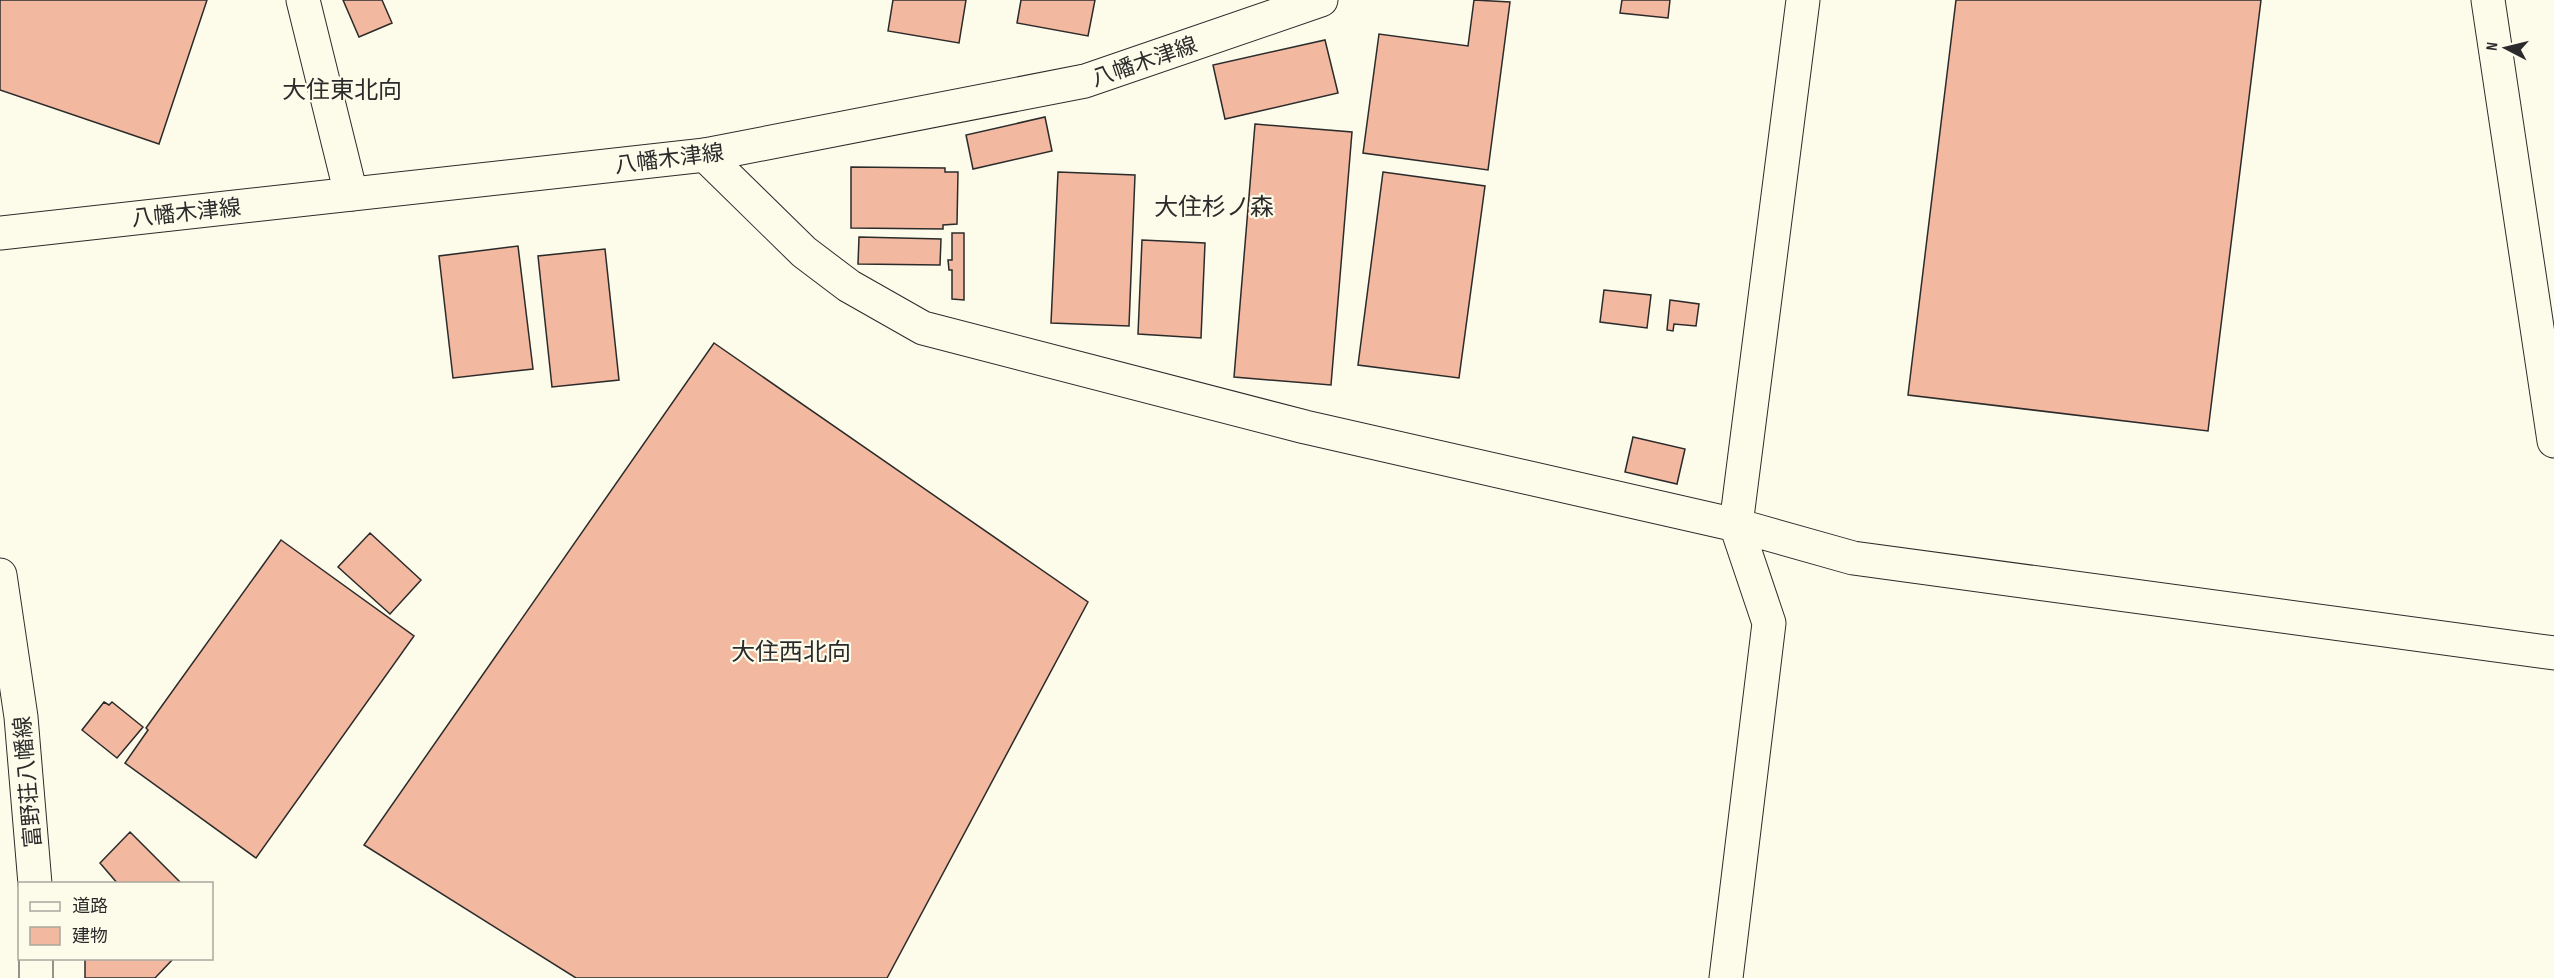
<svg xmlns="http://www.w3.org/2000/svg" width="2554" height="978" viewBox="0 0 2554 978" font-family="'Sofia Sans Condensed','Noto Sans JP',sans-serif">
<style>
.building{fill:#f2b8a0;stroke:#2b2b2b;stroke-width:1.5}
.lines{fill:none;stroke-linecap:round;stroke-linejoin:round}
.street-casing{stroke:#2b2b2b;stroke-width:35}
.secondary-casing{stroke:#2b2b2b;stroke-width:35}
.primary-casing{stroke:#2b2b2b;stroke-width:35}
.street{stroke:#fdfbea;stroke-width:33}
.secondary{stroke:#fdfbea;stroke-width:33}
.primary{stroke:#fdfbea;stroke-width:33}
.labels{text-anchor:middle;stroke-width:4.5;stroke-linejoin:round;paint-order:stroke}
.street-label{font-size:22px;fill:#2b2b2b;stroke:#fdfbea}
.neighbourhood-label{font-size:24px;fill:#2b2b2b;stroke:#fdfbea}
</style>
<rect width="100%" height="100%" fill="#fdfbea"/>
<path class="building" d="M0,0H207L159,144L0,90Z
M343,0H382L392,23L359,37Z
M893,0H966L959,43L888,31Z
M1021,0H1095L1088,36L1017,23Z
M1474,0L1510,2L1488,170L1363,153L1379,34L1468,46Z
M1622,0H1670L1668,18L1620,13Z
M1956,0H2261L2208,431L1908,395Z
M1325,40L1338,93L1225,119L1213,65Z
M1045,117L1052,151L973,169L966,135Z
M1255,124L1352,132L1331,385L1234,377Z
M851,167L945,168V172H958L957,224L943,225V229L851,228Z
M1058,172L1135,175L1129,326L1051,323Z
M1383,172L1485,186L1459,378L1358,365Z
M952,233H964V300L952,299V270H949L948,260H952Z
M859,237L941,239L940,265L858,264Z
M1142,240L1205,243L1201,338L1138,334Z
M518,246L533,369L453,378L439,256Z
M605,249L619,380L552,387L538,256Z
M1604,290L1651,295L1647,328L1600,322Z
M1670,300L1699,304L1696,326L1674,324L1673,331L1667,330Z
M714,343L1088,602L887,978H576L364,845Z
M1633,437L1685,449L1677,484L1625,472Z
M370,533L421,580L390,614L338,567Z
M281,540L414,636L256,858L125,763L148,730L146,728Z
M104,702L109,705L112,702L143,727L117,758L82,730Z
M130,832L182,884H118L100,863Z
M85,958H174L155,978H85Z"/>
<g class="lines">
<g class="street-casing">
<path id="street" d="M303,0L351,194
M2488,0L2554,441
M705,155L804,252L849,286L923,328L1305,427L1736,525L1853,558L2554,653
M1726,978L1769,623L1736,525L1803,0"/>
</g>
<g class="secondary-casing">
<path id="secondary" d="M0,575L21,717L35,884
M36,978V958"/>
</g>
<g class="primary-casing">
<path id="primary" d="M0,233L705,155L1085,81L1321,0"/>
</g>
<use href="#street" class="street"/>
<use href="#secondary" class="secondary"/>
<use href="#primary" class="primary"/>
</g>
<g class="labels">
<g class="street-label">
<text transform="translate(1144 61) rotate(-19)" y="8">八幡木津線</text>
<text transform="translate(669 158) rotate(-7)" y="8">八幡木津線</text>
<text transform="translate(186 212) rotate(-6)" y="8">八幡木津線</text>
<text transform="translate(27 782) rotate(-95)" y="8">富野荘八幡線</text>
</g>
<g class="neighbourhood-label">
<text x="342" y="98">大住東北向</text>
<text x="1214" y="215">大住杉ノ森</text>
<text x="791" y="660">大住西北向</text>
</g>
</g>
<rect x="18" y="882" width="195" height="78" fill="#fdfbea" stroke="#a9a89e" stroke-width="1.5"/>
<rect x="30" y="902" width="30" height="9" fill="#fdfbea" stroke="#a9a89e" stroke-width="1.5"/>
<text x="72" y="912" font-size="18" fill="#2b2b2b">道路</text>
<rect x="30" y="927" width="30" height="18" fill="#f2b8a0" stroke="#a9a89e" stroke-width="1.5"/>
<text x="72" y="942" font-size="18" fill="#2b2b2b">建物</text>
<g transform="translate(2506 48) rotate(277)" stroke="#fdfbea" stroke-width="4.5" paint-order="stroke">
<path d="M0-4.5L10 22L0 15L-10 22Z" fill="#2b2b2b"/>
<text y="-9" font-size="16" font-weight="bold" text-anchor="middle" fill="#2b2b2b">N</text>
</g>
</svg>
